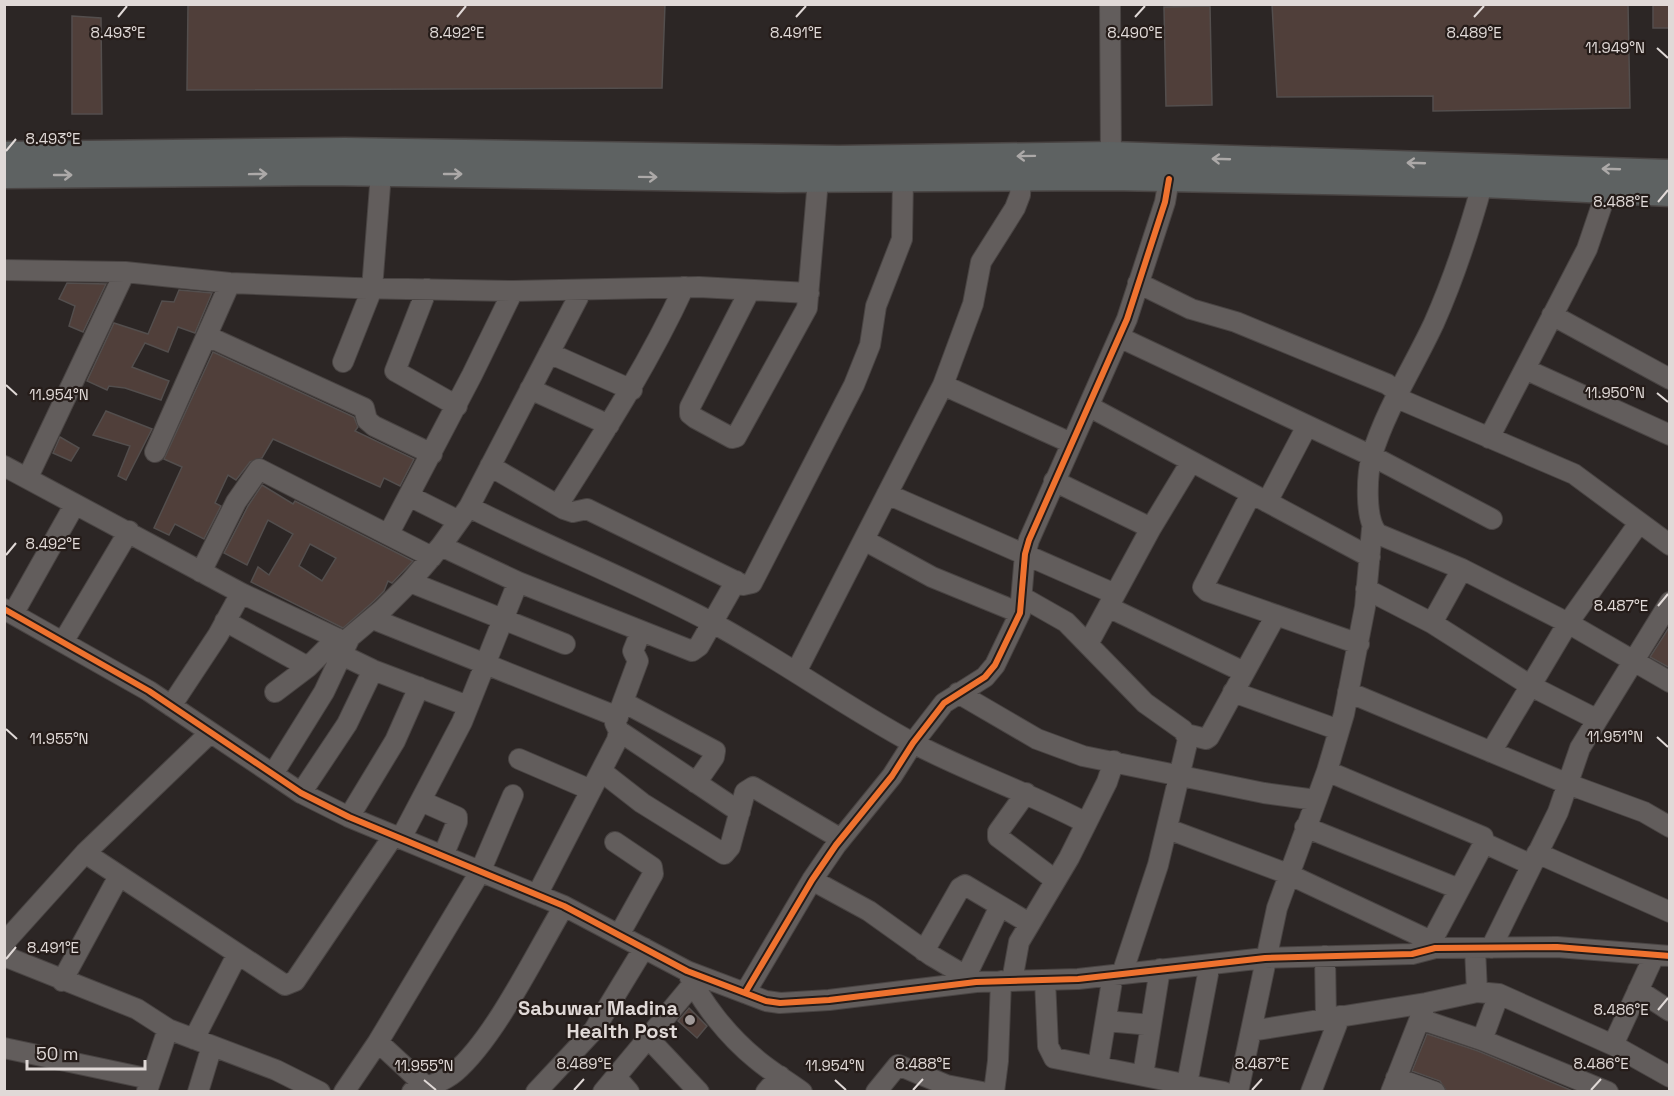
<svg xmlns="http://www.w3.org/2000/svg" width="1674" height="1096" viewBox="0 0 1674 1096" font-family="'Space Grotesk',sans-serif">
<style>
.building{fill:#503f3a;stroke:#534e4d;stroke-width:1.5;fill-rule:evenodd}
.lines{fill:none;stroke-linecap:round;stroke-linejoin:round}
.minor-casing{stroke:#494443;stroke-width:22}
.major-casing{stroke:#494443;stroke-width:27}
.minor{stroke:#625d5c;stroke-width:20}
.major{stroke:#5e6262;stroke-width:24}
.cycleway-casing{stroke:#251c19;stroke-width:10}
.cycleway{stroke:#ef722f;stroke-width:6}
.oneway{stroke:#aca9a8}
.ticks{fill:none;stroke:#e0d9d7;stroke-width:2}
.poi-dot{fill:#a19a99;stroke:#251c19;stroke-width:2}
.labels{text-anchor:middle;stroke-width:4.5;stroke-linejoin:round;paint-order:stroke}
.poi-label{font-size:20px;font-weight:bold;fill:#e0d9d7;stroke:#251c19;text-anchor:end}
.ticks-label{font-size:15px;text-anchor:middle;fill:#e0d9d7;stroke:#251c19;stroke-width:4.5;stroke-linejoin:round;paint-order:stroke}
</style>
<rect width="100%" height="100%" fill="#2c2625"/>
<path class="building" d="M188,4H665L662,88L187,90Z
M1272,4H1628L1630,108L1433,111V96L1277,97Z
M1653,4H1670V28H1653Z
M1210,6L1212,105L1166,106L1164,7Z
M72,16L101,18L102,114H72Z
M67,283L106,284L83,332L69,326L75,306L59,299Z
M179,290L212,293L195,333L178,327L168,352L145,343L132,367L169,381L161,400L125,388L109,386L107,390L87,381L114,323L148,334L162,301L174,302Z
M213,352L354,417L358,427L355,431L414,459L400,486L384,478L380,487L273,439L262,458L250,462L236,480L228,475L215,503L221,506L204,539L175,524L169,535L154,528L182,467L164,459Z
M106,411L152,429L126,480L118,476L130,446L93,435Z
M60,437L79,448L71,461L53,453Z
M262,485L293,504L295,501L413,561L392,583L388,581L384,591L374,601L343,628L251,582L258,567L269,575L293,534L268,520L247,565L224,553L248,506ZM310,544L336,558L322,581L299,566Z
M1670,626V668L1650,657Z
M689,1008L707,1026L697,1038L678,1021Z
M1427,1034L1478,1051L1575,1092H1447L1440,1081L1412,1071Z"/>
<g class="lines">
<g class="minor-casing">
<path id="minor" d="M1110,4L1111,166
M1482,185C1469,232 1454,278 1434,323C1414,366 1386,409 1372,455C1367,474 1364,520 1378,534L1462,569L1568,623L1670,682
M4,270L125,272L230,283L355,288L513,291L699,287L809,293
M1138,283L1191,309L1236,322L1387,384L1395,390L1397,398L1574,474L1670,545
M427,289L395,371L457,406
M750,290L690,407V414L695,418L732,438L736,437L807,308L818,180
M1552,315L1670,379
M207,336L364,408L367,420L374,426L432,454
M1119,337L1372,456L1492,519
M549,353L632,390
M343,362L372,289L381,173
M1525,369L1670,435
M943,385L1071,443
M530,389L609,425
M1090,407L1370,557
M1489,438L1587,249L1607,190
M155,452L230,283
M4,466L241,593L347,643
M490,466L564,509L573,512L587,509L743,585L752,583L854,385L870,345L876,306L902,239L903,179
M28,477L125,272
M1054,481L1151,528
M887,494L1115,594
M1251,494L1203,587L1207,591L1359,644
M409,496L459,521
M1267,502L1307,426
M558,505C603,434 648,365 684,287
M469,507C548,547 632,580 711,622C780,659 844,706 913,743C970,773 1030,793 1086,823
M389,533L472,375L513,291
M864,540L932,577L1020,613
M441,546L518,582L692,651L699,646L736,581
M201,572L236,502L259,469L432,557
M410,582L565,644
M1366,589L1432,623L1531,686L1596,719
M1022,597L1066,622L1145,703L1183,730L1188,739L1158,865L1122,974
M1108,607L1244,672
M4,609L149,691L301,793L349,817L564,906L687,971L766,1001L780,1003L829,1000L976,982L1078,979L1265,958L1412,954L1435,948L1557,947L1670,956
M13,614L75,504
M373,619L618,717
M225,621L308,667
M1432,623L1462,569
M63,642L129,531
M1088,644L1151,528L1191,462
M342,655L373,670L468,706
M796,672L943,385L973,304L981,262L1015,208L1020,195L1021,179
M275,692L308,667L337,638
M1233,692L1339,730
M1348,692L1568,784L1644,812L1670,827
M958,693L1037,739L1083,756L1264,793L1316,800
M623,702L715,751L714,757L696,783
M171,706L218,635L241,593
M619,731L740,812
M1186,734L1206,739L1209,737L1276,615
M1491,752L1568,623L1639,523
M519,759L591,790
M601,771L642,803L724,854L730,847L745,792L753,787L841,839
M1327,771L1483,837L1484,843L1532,865
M273,774L324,692L350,637L382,610L410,582L441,546L469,507L582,290
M301,793L347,724L373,670
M1026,793L998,832V837L1055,880
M421,801L457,817V822L443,856
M349,817L395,741L419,687
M1305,827L1459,889
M1168,829L1288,874L1431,941
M401,838L462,722L518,582
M615,842L652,867L653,874L619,935
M85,853L285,985L295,981L394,835
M1537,853L1670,912
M812,880L869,911L932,956L976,982
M537,895L617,740L619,731L615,723L638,661L633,651L641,631
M4,943L85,853L210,733
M1475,948L1477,992
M1491,948L1558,812L1580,748L1670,602
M1427,950L1484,843
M924,951L960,888L965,885L1029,923
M4,956L137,1009L168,1029L276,1070L320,1092
M1325,956L1326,1018
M687,971C701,1003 729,1037 756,1059C770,1071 787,1081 802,1092
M966,976L1000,906
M1045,980L1048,1046L1054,1058L1224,1092
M62,981L119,876
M1012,981L1019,942L1069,858L1107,782L1114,761
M1638,990L1670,1011
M745,993L812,880L836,845L892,776L913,743L944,703L985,677L995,665L1020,613L1025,554L1029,540L1127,319L1165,202L1169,179
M1420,1019L1482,1040L1608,1092
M1106,1021L1151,1025
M1251,1031L1426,1003L1477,992L1499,994L1613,1045L1670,1077
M194,1039L237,955
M649,1039L699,1092
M1482,1040L1499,994
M378,1042L432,1092
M1613,1045L1654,956
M4,1048L150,1079
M1098,1066L1113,975
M1143,1075L1160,969
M616,1077L629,1092
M1396,1078L1435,1092
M1187,1084L1208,974
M147,1091L168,1029
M198,1092L212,1046
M344,1092L378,1042L480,872L513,795
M412,1092C427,1087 443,1082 455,1072C495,1038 536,953 564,906
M536,1092L594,1030L644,948
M603,1092L693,984
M766,1092L780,1076
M876,1092L898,1065L946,1085L982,1092
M994,1092L998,1061L1001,981
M1238,1092L1277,908L1327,771L1344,714L1365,607L1372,529
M1311,1092L1340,1016
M1391,1092L1424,1008"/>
</g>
<g class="major-casing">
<path id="major" d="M4,154L345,150L839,158L1111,154L1670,172
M4,176L326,173L779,180L1111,178L1482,185L1670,194"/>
</g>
<use href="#minor" class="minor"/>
<use href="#major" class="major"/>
<g class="cycleway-casing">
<path id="cycleway" d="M4,609L149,691L301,793L349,817L564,906L687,971L766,1001L780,1003L829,1000L976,982L1078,979L1265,958L1412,954L1435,948L1557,947L1670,956
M745,993L812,880L836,845L892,776L913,743L944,703L985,677L995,665L1020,613L1025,554L1029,540L1127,319L1165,202L1169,179"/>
</g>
<use href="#cycleway" class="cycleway"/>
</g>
<defs><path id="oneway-shaft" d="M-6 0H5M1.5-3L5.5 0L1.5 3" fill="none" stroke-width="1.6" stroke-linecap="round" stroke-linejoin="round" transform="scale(1.5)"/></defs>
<g class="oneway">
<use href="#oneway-shaft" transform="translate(1026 156) rotate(179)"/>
<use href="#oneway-shaft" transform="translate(1221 159) rotate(-178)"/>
<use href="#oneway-shaft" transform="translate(1416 163) rotate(-178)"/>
<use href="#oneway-shaft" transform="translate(1611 169) rotate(-178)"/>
<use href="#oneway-shaft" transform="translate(258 174) rotate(-1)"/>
<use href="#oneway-shaft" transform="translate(453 174)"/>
<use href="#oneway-shaft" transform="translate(63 175)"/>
<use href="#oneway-shaft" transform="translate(648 177) rotate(1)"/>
</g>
<path class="ticks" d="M118,17L127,6M457,17L466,6M796,17L806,6M1135,17L1145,6M1474,17L1484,6M1657,48L1668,58M6,151L16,139M1658,202L1668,190M6,385L17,395M1657,393L1668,402M6,555L16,543M1658,606L1668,594M6,729L17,739M1657,737L1668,747M6,959L16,947M1658,1010L1668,998M424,1080L436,1090M835,1080L846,1090M574,1090L584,1079M913,1090L923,1079M1252,1090L1262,1079M1591,1090L1601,1079"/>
<circle class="poi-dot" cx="690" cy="1020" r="6"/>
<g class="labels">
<g class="poi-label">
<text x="678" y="1015">Sabuwar Madina<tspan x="678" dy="23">Health Post</tspan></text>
</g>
</g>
<g class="ticks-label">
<text x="118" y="38">8.493°E</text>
<text x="457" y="38">8.492°E</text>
<text x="796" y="38">8.491°E</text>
<text x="1135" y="38">8.490°E</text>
<text x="1474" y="38">8.489°E</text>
<text x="1615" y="53">11.949°N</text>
<text x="53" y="144">8.493°E</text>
<text x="1621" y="207">8.488°E</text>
<text x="1615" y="398">11.950°N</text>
<text x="59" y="400">11.954°N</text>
<text x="53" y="549">8.492°E</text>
<text x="1621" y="611">8.487°E</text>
<text x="1615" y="742">11.951°N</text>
<text x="59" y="744">11.955°N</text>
<text x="53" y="953">8.491°E</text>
<text x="1621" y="1015">8.486°E</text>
<text x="584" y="1069">8.489°E</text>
<text x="923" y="1069">8.488°E</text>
<text x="1262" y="1069">8.487°E</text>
<text x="1601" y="1069">8.486°E</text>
<text x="424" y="1071">11.955°N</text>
<text x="835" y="1071">11.954°N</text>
</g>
<rect width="1674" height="1096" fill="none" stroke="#e0d9d7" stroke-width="12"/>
<path d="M27 1060v9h118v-9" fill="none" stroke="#e0d9d7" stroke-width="3"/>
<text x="36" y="1060" font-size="18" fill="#e0d9d7" stroke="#251c19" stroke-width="4.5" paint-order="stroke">50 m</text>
</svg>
